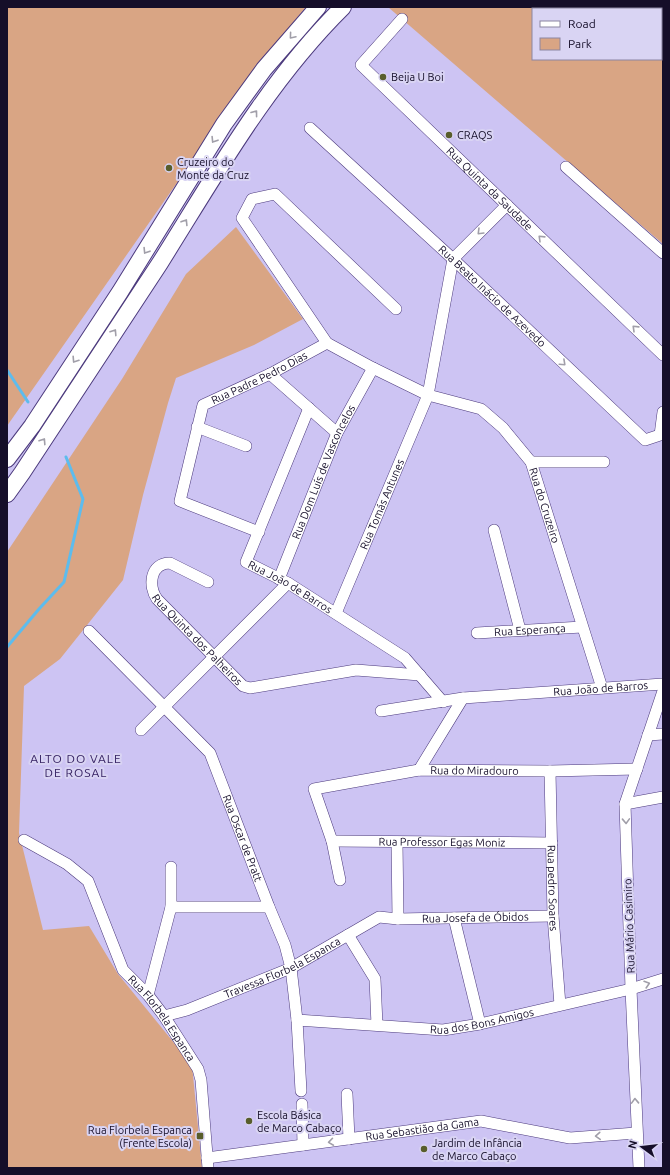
<svg xmlns="http://www.w3.org/2000/svg" width="670" height="1175" viewBox="0 0 670 1175" font-family="Ubuntu,sans-serif">
<style>
.green{fill:#d9a584;fill-rule:evenodd}
.lines{fill:none;stroke-linecap:round;stroke-linejoin:round}
.stream{stroke:#5dbced;stroke-width:3}
.minor-casing{stroke:#4c3a7d;stroke-width:12}
.highway-casing{stroke:#4c3a7d;stroke-width:18}
.minor{stroke:#fff;stroke-width:11}
.highway{stroke:#fff;stroke-width:16}
.oneway{stroke:#a19fa9}
.poi-dot{fill:#585d2b;stroke:#d9d4f3;stroke-width:1.5}
.labels{text-anchor:middle;stroke-width:4;stroke-linejoin:round;paint-order:stroke}
.poi-label{font-size:11px;fill:#150e29;stroke:#d9d4f3;text-anchor:start}
.street-label{font-size:11px;fill:#150e29;stroke:#d9d4f3}
.neighbourhood-label{font-size:12px;letter-spacing:1px;fill:#352162;stroke:#d9d4f3}
</style>
<rect width="100%" height="100%" fill="#cdc4f3"/>
<path class="green" d="M7,7H306L265,57L7,426Z
M388,7H663V244L425,39ZM533,9H661V59H533Z
M236,227L303,319L254,345L176,378L168,403L143,495L123,580L60,659L24,686L19,833L43,930L89,926L118,974L192,1065L202,1168H7V552L122,379L186,274Z"/>
<g class="lines">
<path class="stream" d="M7,370L28,402
M7,647L39,609L64,582L83,499L66,457"/>
<g class="minor-casing">
<g id="minor">
<path id="s1" d="M402,19L361,65L663,355"/>
<path id="s2" d="M310,128L453,259L645,440L660,435L663,412"/>
<path d="M566,167L663,253"/>
<path id="s3" d="M396,309L275,194L252,199L242,218L327,343L373,368L428,395L481,409L503,428L531,462L602,688"/>
<path d="M270,374L337,433"/>
<path id="s4" d="M309,408L246,562L288,583L405,658L443,702"/>
<path d="M197,427L246,446"/>
<path d="M531,462H604"/>
<path d="M494,530L520,630"/>
<path id="s5" d="M259,532L180,501L203,405L270,374L327,343"/>
<path id="s6" d="M279,579L337,433L373,368"/>
<path id="s7" d="M208,582L170,563C150,563 148,586 157,599L243,686L250,688L356,670L420,675"/>
<path id="s8" d="M336,613L428,395L453,259L507,205"/>
<path id="s9" d="M89,631L210,753L269,907L285,945L291,968L297,1020L301,1091"/>
<path id="s10" d="M477,633L582,627"/>
<path id="s11" d="M381,711L463,698L663,684"/>
<path d="M141,730L288,583"/>
<path d="M648,735L663,734"/>
<path d="M419,770L463,698"/>
<path id="s12" d="M550,771L553,916L560,1005"/>
<path d="M625,804L663,797"/>
<path id="s13" d="M24,840L67,864L88,881L123,970L148,995L164,1016L198,1069L201,1080L208,1168"/>
<path id="s14" d="M332,841L552,843"/>
<path d="M397,842L398,919"/>
<path id="s15" d="M340,880L332,841L314,789L419,770L550,771L637,769"/>
<path d="M171,907H269"/>
<path d="M454,918L480,1024"/>
<path d="M348,935L375,979L377,1025"/>
<path d="M148,995L171,907V867"/>
<path id="s16" d="M164,1016L187,1010L291,968L379,917L398,919L553,916"/>
<path id="s17" d="M297,1020L443,1030L480,1024L631,989L663,979"/>
<path d="M347,1094L349,1139"/>
<path d="M302,1104L303,1145"/>
<path id="s18" d="M207,1158L481,1121L570,1138L636,1133"/>
<path d="M639,1168L631,989L625,804L663,691"/>
</g>
</g>
<g class="highway-casing">
<path id="highway" d="M7,459L32,426L120,292L224,124L264,69L318,7
M7,494L22,473C68,403 114,333 160,263C216,174 267,82 343,7"/>
</g>
<use href="#minor" class="minor"/>
<use href="#highway" class="highway"/>
</g>
<defs><path id="oneway-chevron" d="M-2-3.5L2.5 0L-2 3.5" fill="none" stroke-width="1.6" stroke-linecap="round" stroke-linejoin="round"/></defs>
<g class="oneway">
<use href="#oneway-chevron" transform="translate(292 36) rotate(130)"/>
<use href="#oneway-chevron" transform="translate(255 113) rotate(-53)"/>
<use href="#oneway-chevron" transform="translate(214 140) rotate(122)"/>
<use href="#oneway-chevron" transform="translate(185 222) rotate(-58)"/>
<use href="#oneway-chevron" transform="translate(480 232) rotate(135)"/>
<use href="#oneway-chevron" transform="translate(541 238) rotate(-136)"/>
<use href="#oneway-chevron" transform="translate(146 251) rotate(122)"/>
<use href="#oneway-chevron" transform="translate(635 328) rotate(-136)"/>
<use href="#oneway-chevron" transform="translate(114 332) rotate(-57)"/>
<use href="#oneway-chevron" transform="translate(75 360) rotate(123)"/>
<use href="#oneway-chevron" transform="translate(563 363) rotate(43)"/>
<use href="#oneway-chevron" transform="translate(43 441) rotate(-57)"/>
<use href="#oneway-chevron" transform="translate(626 821) rotate(88)"/>
<use href="#oneway-chevron" transform="translate(647 984) rotate(-17)"/>
<use href="#oneway-chevron" transform="translate(635 1101) rotate(-92)"/>
<use href="#oneway-chevron" transform="translate(598 1136) rotate(176)"/>
<use href="#oneway-chevron" transform="translate(331 1142) rotate(172)"/>
</g>
<g class="poi-dot">
<circle cx="383" cy="77" r="4"/>
<circle cx="449" cy="135" r="4"/>
<circle cx="169" cy="168" r="4"/>
<circle cx="249" cy="1121" r="4"/>
<rect x="196" y="1132" width="8" height="8" rx="2"/>
<circle cx="424" cy="1149" r="4"/>
</g>
<g class="labels">
<g class="poi-label">
<text x="391" y="81">Beija U Boi</text>
<text x="457" y="139">CRAQS</text>
<text x="177" y="166">Cruzeiro do<tspan x="177" dy="13">Monte da Cruz</tspan></text>
<text x="257" y="1119">Escola Básica<tspan x="257" dy="13">de Marco Cabaço</tspan></text>
<text x="192" y="1134" text-anchor="end">Rua Florbela Espanca<tspan x="192" dy="13">(Frente Escola)</tspan></text>
<text x="432" y="1147">Jardim de Infância<tspan x="432" dy="13">de Marco Cabaço</tspan></text>
</g>
<g class="street-label">
<text dy="4" stroke="none"><textPath href="#s1" startOffset="240">Rua Quinta da Saudade</textPath></text>
<text dy="4" stroke="none"><textPath href="#s2" startOffset="248">Rua Beato Inácio de Azevedo</textPath></text>
<text dy="4" stroke="none"><textPath href="#s5" startOffset="246">Rua Padre Pedro Dias</textPath></text>
<text dy="4" stroke="none"><textPath href="#s6" startOffset="116">Rua Dom Luís de Vasconcelos</textPath></text>
<text dy="4" stroke="none"><textPath href="#s8" startOffset="118">Rua Tomás Antunes</textPath></text>
<text dy="4" stroke="none"><textPath href="#s3" startOffset="650">Rua do Cruzeiro</textPath></text>
<text dy="4" stroke="none"><textPath href="#s4" startOffset="217">Rua João de Barros</textPath></text>
<text dy="4" stroke="none"><textPath href="#s10" startOffset="53">Rua Esperança</textPath></text>
<text dy="4" stroke="none"><textPath href="#s7" startOffset="147">Rua Quinta dos Palheiros</textPath></text>
<text dy="4" stroke="none"><textPath href="#s11" startOffset="221">Rua João de Barros</textPath></text>
<text dy="4" stroke="none"><textPath href="#s15" startOffset="257">Rua do Miradouro</textPath></text>
<text dy="4" stroke="none"><textPath href="#s9" startOffset="263">Rua Oscar de Pratt</textPath></text>
<text dy="4" stroke="none"><textPath href="#s14" startOffset="110">Rua Professor Egas Moniz</textPath></text>
<text dy="4" stroke="none"><textPath href="#s12" startOffset="117">Rua pedro Soares</textPath></text>
<text dy="4" stroke="none"><textPath href="#s16" startOffset="334">Rua Josefa de Óbidos</textPath></text>
<text transform="translate(629 926) rotate(-92)" y="4">Rua Mário Casimiro</text>
<text dy="4" stroke="none"><textPath href="#s16" startOffset="128">Travessa Florbela Espanca</textPath></text>
<text dy="4" stroke="none"><textPath href="#s13" startOffset="234">Rua Florbela Espanca</textPath></text>
<text dy="4" stroke="none"><textPath href="#s17" startOffset="186">Rua dos Bons Amigos</textPath></text>
<text dy="4" stroke="none"><textPath href="#s18" startOffset="217">Rua Sebastião da Gama</textPath></text>
</g>
<g class="neighbourhood-label">
<text x="76" y="763">ALTO DO VALE<tspan x="76" dy="14">DE ROSAL</tspan></text>
</g>
</g>
<rect width="670" height="1175" fill="none" stroke="#150e29" stroke-width="16"/>
<rect x="532" y="8" width="130" height="52" fill="#d9d4f3" stroke="#8b85a2"/>
<rect x="540" y="21" width="20" height="6" fill="#ffffff" stroke="#8b85a2"/>
<text x="568" y="28" font-size="12" fill="#150e29">Road</text>
<rect x="540" y="38" width="20" height="12" fill="#d9a584" stroke="#8b85a2"/>
<text x="568" y="48" font-size="12" fill="#150e29">Park</text>
<g transform="translate(642 1147) rotate(285)" stroke="#d9d4f3" stroke-width="3" paint-order="stroke">
<path d="M0-3L7 15L0 10L-7 15Z" fill="#150e29"/>
<text y="-6" font-size="11" font-weight="bold" text-anchor="middle" fill="#150e29">N</text>
</g>
</svg>
